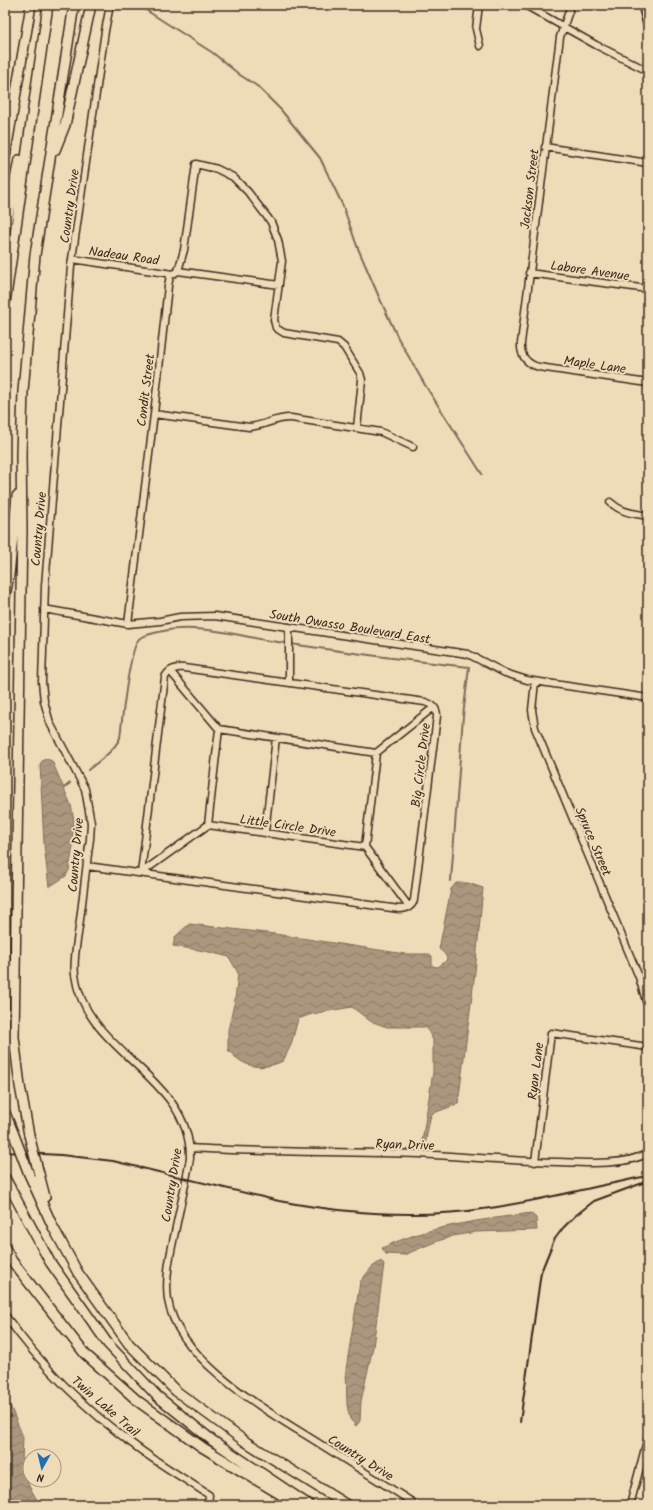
<svg xmlns="http://www.w3.org/2000/svg" width="653" height="1510" viewBox="0 0 653 1510" font-family="Kalam,sans-serif">
<style>
.water{fill:url(#water-waves);stroke:#7e6b58}
.lines{fill:none;stroke-linecap:round;stroke-linejoin:round}
.stream{stroke:#7e6b58;stroke-width:2}
.minor-casing{stroke:#3b2a1e;stroke-width:9}
.highway-casing{stroke:#3b2a1e;stroke-width:12}
.minor{stroke:#f0dbb9;stroke-width:6}
.highway{stroke:#f0dbb9;stroke-width:9}
.rail{stroke:#3b2a1e;stroke-width:2}
.highway-bridge-casing{stroke:#3b2a1e;stroke-width:12;stroke-linecap:butt}
.highway-bridge{stroke:#f0dbb9;stroke-width:9}
.labels{text-anchor:middle;stroke-width:4;stroke-linejoin:round;paint-order:stroke}
.street-label{font-size:13px;fill:#3b2a1e;stroke:#f0dbb9}
</style>
<defs>
<pattern id="water-waves" width="16" height="10" patternUnits="userSpaceOnUse"><rect width="16" height="10" fill="#ab977e"/><path d="M0 5q4-4 8 0t8 0" fill="none" stroke="#8c7b67"/></pattern>
</defs>
<rect width="100%" height="100%" fill="#f0dbb9"/>
<filter id="ink" filterUnits="userSpaceOnUse"><feTurbulence type="fractalNoise" baseFrequency=".025" numOctaves="2"/><feDisplacementMap in="SourceGraphic" scale="8" xChannelSelector="R" yChannelSelector="G"/><feConvolveMatrix kernelMatrix="1 2 1 2 8 2 1 2 1" color-interpolation-filters="sRGB"/></filter>
<g filter="url(#ink)">
<path class="water" d="M47,759L52,761L71,805L74,821L73,846L69,870L66,876L49,887L44,845L40,764L43,760Z
M456,883H468L483,888L475,972L458,1104L431,1114L424,1150L421,1148L433,1072V1040L426,1027H387L370,1021L352,1007L312,1014L298,1019L291,1045L283,1061C261,1071 244,1068 228,1050V1030L235,1000L238,973L229,957L205,951L173,946L175,937L189,924L275,934L405,954H429L432,956V966L438,967L446,961L447,958L444,953L439,949L451,889Z
M531,1213L536,1218L537,1230L476,1232L453,1236L435,1242L404,1255L386,1254L382,1248C428,1226 481,1220 531,1213Z
M381,1261L384,1264L373,1347L361,1401L360,1421L356,1426L350,1419L347,1405L346,1369L360,1282L372,1267Z
M5,1393L23,1437L22,1461L29,1486L40,1505H5Z"/>
<g class="lines">
<path class="stream" d="M138,5L213,53L240,75L257,86L281,110L320,158L343,206L357,246L379,297L398,338L425,385L482,474
M88,770C99,761 113,752 120,738C122,721 129,646 140,638C147,634 170,629 178,629C209,627 241,636 271,641C337,651 403,660 469,667L463,716L451,881
M64,788L70,783"/>
<g class="minor-casing">
<path id="minor" d="M110,5L105,31L71,266L45,586L42,682L44,701L50,723L85,789L91,823L90,839C86,868 83,898 79,927C77,942 73,960 75,975C85,1053 191,1076 190,1158C186,1183 180,1207 175,1232C170,1255 165,1277 168,1300C178,1362 271,1413 320,1444C352,1464 385,1485 417,1505
M479,5L476,29L480,46
M525,5L596,45L648,71
M569,5V11L560,37L521,343C520,356 527,364 539,367L648,383
M545,147L648,163
M72,259L173,274
M178,271L279,285
M529,273L648,289
M154,414L249,427C264,426 276,417 291,418L381,432L413,447
M610,502C622,513 632,513 648,516
M44,609L128,624L160,621L180,617L215,616L468,654L505,673L527,680L648,698
M128,624L154,414L168,286L170,276L178,271L184,250L196,164L217,169L233,177L248,192L271,222L278,240L282,261L274,320L276,328L284,333L338,342L344,347L360,373L362,380L357,428
M170,671L219,729L376,753
M289,682V627
M535,682L532,710L535,728L639,977L648,1008
M208,825L219,729
M265,832L276,738
M87,866L399,909C406,909 412,907 414,900L437,716C437,708 432,704 425,702L184,668C175,667 169,670 165,677L141,873
M141,873L208,825L365,847
M409,907L365,847L376,753L434,707
M190,1148C266,1153 343,1151 420,1154C466,1157 512,1161 559,1162C584,1163 625,1166 648,1153
M535,1162L551,1033L648,1047
M5,1315C41,1366 87,1411 138,1448C161,1465 185,1479 209,1495L208,1505
M630,1505L648,1437"/>
</g>
<g class="highway-casing">
<path id="highway" d="M55,150L65,125L91,5
M5,157L31,5
M5,230L19,160
M5,303L48,5
M5,596L9,575L17,496
M5,1113L14,1135
M29,1135L20,1086L14,1037L22,529L21,455L23,391L35,255L74,5
M29,1174L53,1227L78,1273L129,1344L176,1391L246,1442L347,1505
M39,1174L45,1197
M5,1178L50,1262L108,1344L157,1396L213,1441L309,1505
M5,1248L12,1261L85,1354L139,1402L202,1447L298,1505"/>
</g>
<use href="#minor" class="minor"/>
<use href="#highway" class="highway"/>
<path class="rail" d="M638,5L648,44
M5,1152L61,1155L113,1161L279,1201C348,1214 420,1219 490,1208C543,1200 595,1186 648,1176
M520,1422L541,1272L554,1240L563,1228L575,1216L594,1201L648,1181"/>
<g class="highway-bridge-casing">
<path id="highway-bridge" d="M14,1135L29,1174
M29,1135L39,1174"/>
</g>
<use href="#highway-bridge" class="highway-bridge"/>
</g>
</g>
<g class="labels">
<g class="street-label">
<text transform="translate(529 189) rotate(-83)" y="5">Jackson Street</text>
<text transform="translate(69 206) rotate(-82)" y="5">Country Drive</text>
<text transform="translate(124 255) rotate(8)" y="5">Nadeau Road</text>
<text transform="translate(590 270) rotate(8)" y="5">Labore Avenue</text>
<text transform="translate(595 364) rotate(8)" y="5">Maple Lane</text>
<text transform="translate(145 390) rotate(-83)" y="5">Condit Street</text>
<text transform="translate(38 529) rotate(-85)" y="5">Country Drive</text>
<text transform="translate(350 626) rotate(9)" y="5">South Owasso Boulevard East</text>
<text transform="translate(420 765) rotate(-83)" y="5">Big Circle Drive</text>
<text transform="translate(288 825) rotate(8)" y="5">Little Circle Drive</text>
<text transform="translate(594 841) rotate(67)" y="5">Spruce Street</text>
<text transform="translate(75 855) rotate(-85)" y="5">Country Drive</text>
<text transform="translate(535 1071) rotate(-83)" y="5">Ryan Lane</text>
<text transform="translate(405 1144) rotate(2)" y="5">Ryan Drive</text>
<text transform="translate(171 1185) rotate(-81)" y="5">Country Drive</text>
<text transform="translate(106 1406) rotate(41)" y="5">Twin Lake Trail</text>
<text transform="translate(361 1457) rotate(32)" y="5">Country Drive</text>
</g>
</g>
<rect width="653" height="1510" fill="none" stroke="#f0dbb9" stroke-width="20"/>
<rect x="10" y="10" width="633" height="1490" fill="none" stroke="#3b2a1e" stroke-width="1.5" filter="url(#ink)"/>
<g transform="translate(42 1468) rotate(188)"><circle r="19" fill="#f0dbb9" stroke="#a8947b"/>
<path d="M0-3L7 15L0 10L-7 15Z" fill="#1f6fb2"/>
<text y="-6" font-size="11" font-weight="bold" text-anchor="middle" fill="#3b2a1e">N</text>
</g>
</svg>
